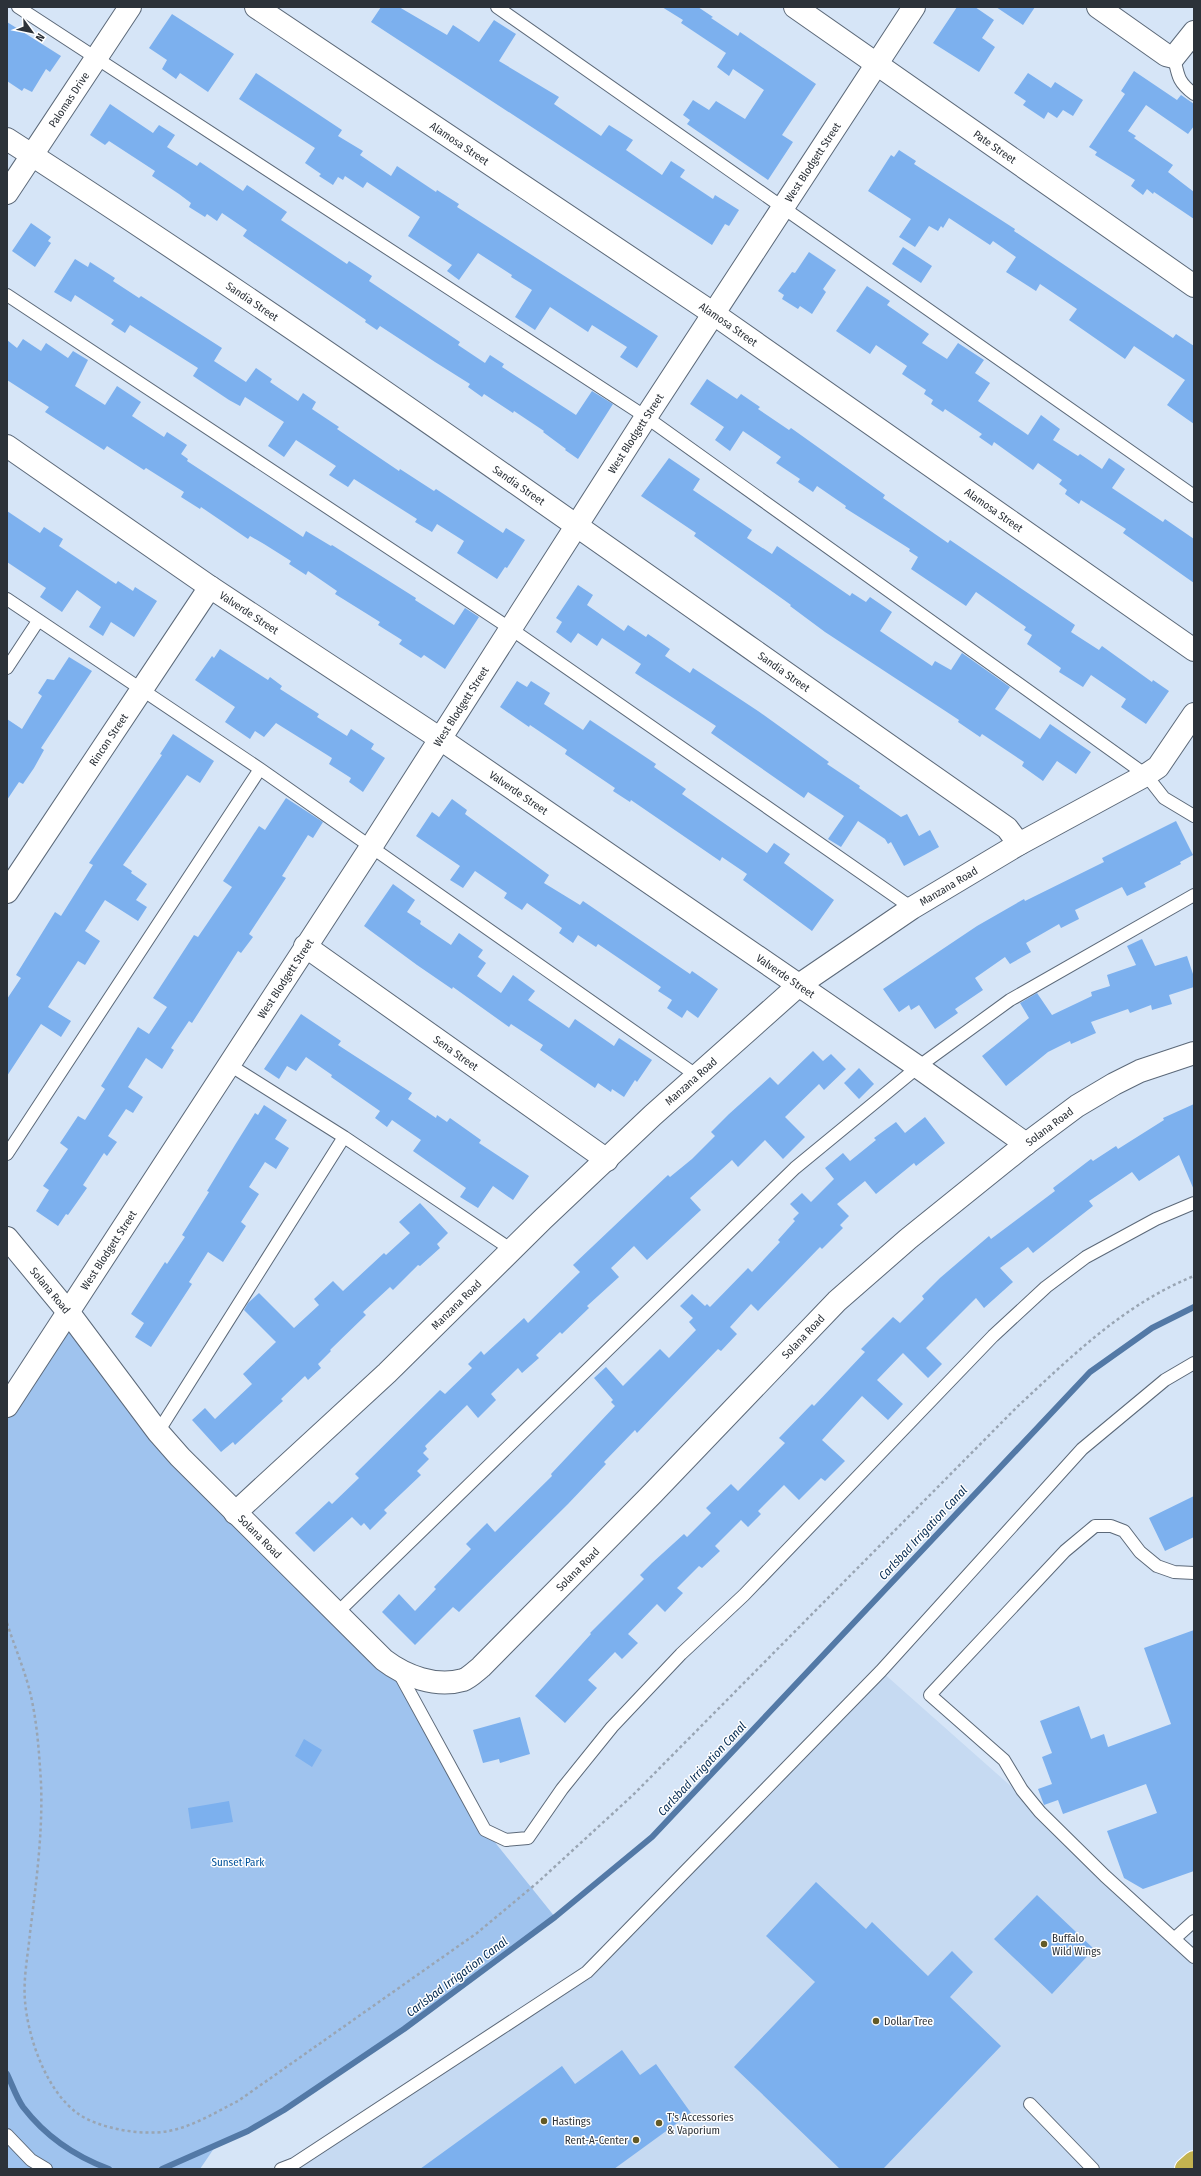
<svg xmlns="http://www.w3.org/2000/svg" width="1201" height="2176" viewBox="0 0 1201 2176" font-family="'Fira Sans Condensed',sans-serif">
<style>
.built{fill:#c6daf2}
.green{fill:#9fc3ee}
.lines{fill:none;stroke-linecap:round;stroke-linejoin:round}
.stream{stroke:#5379a6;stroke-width:6}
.building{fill:#7cb0ee}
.service-casing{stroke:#5c6979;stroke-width:14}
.minor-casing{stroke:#5c6979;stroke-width:24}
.tertiary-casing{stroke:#5c6979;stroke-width:24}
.trunk-casing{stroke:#fff;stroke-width:24}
.path{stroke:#99a5b3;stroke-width:2.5;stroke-dasharray:3 3;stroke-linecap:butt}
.service{stroke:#fff;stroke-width:12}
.minor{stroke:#fff;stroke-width:22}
.tertiary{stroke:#fff;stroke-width:22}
.trunk{stroke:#c3b350;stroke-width:22}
.poi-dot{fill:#635a27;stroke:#fff;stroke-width:1.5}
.labels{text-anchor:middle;stroke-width:3;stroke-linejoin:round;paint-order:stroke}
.street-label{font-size:11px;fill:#2c3239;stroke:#fff}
.park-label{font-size:11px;fill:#01529a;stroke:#fff}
.poi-label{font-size:11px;fill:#2c3239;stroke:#fff;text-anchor:start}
.water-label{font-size:12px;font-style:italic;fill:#052b52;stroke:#fff}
</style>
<rect width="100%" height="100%" fill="#d6e5f7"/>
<path class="built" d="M881,1671L1040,1812L1194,1957V2162L1186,2169H285L434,2081L587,1972Z"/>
<path class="green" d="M69,1313L158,1432L397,1671L485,1830L555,1917L404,2029L284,2110L248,2131L217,2144L200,2169H7V1406Z"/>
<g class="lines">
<path class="stream" d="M7,2074C12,2084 16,2097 23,2107C46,2137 74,2156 109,2169
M162,2169L248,2131L284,2110L404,2029L555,1917L652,1837L1090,1372L1152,1328L1194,1307"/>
</g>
<path class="building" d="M381,7H399L447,35L453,25L479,42L494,20L516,34L499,61L559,97L554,104L601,136L609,125L633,140L626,150L662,175L671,161L685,170L680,177L713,199L715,195L739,210L729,226L725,224L712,245L371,22Z
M662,7H698L713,17L711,18L738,36L740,32L816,84L782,135L793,142L768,180L687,124L690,120L683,115L693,100L709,110L716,101L745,119L764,90L733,69L729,76L717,67L726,53L681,23L683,20Z
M957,7H975L994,20L982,38L995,47L979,72L933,43Z
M996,7H1035L1023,25Z
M172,14L234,54L208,92L180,73L176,79L162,69L167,60L149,48Z
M7,22L61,56L50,72L46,69L32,92L24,88L22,91L7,81Z
M1134,71L1177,100L1181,95L1194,104V126L1188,134L1146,105L1128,131L1136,136L1134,138L1173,165L1168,172L1194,192V219L1154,192L1153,194L1147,189L1143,195L1131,186L1135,180L1095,155L1097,152L1089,147L1125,94L1121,91Z
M256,73L342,130L338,136L363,151L360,155L391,176L397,166L436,192L437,190L459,204L457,207L658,336L637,368L620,357L627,347L592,325L588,332L550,307L535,330L515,317L532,290L511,277L512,275L478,253L459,280L447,271L452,265L408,236L420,217L367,182L363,188L345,176L343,180L338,177L333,185L319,176L321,174L305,163L315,148L239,99Z
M1028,73L1051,88L1055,82L1083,100L1073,116L1063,110L1057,118L1048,112L1044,119L1023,105L1026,101L1014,93Z
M110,104L153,133L159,125L175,135L167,147L197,166L200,162L243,191L247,185L287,212L281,220L347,264L349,261L372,276L369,281L460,342L458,345L485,363L490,355L504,364L502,367L576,415L592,391L613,404L578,459L565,450L566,449L543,432L544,431L514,411L513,413L484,394L482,397L468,387L470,384L435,362L380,326L377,330L365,322L366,320L243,236L247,230L222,213L217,221L207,214L205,217L189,207L191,203L179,194L152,176L155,171L109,141L105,145L90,135Z
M899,150L916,161L914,164L1015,229L1014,231L1057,260L1173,338L1176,334L1194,346V424L1167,405L1185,380L1134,346L1125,359L1069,320L1077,309L1040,284L1036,291L1006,272L1016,257L993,241L990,245L949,218L943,228L941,226L938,231L929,226L915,247L899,237L911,219L868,191L891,155L894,157Z
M31,223L51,237L48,241L51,243L35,267L12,251Z
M903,247L932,266L921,283L892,264Z
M809,252L836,270L823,289L826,292L812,314L800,306L798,309L782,299L784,295L778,291L792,272L795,273Z
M75,259L88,267L90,262L115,278L113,281L139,298L141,296L222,348L214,361L246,382L256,368L272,379L270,382L298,401L303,393L316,402L312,409L339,427L337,429L399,471L400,469L434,491L436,489L503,533L506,528L525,540L507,568L505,567L497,579L457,553L464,541L437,524L432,532L415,522L417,519L354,479L348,487L329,475L336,466L296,440L284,457L268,446L284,422L245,397L240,406L229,400L193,376L198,368L130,325L125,333L111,324L114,320L75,295L71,302L54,292Z
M867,286L890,301L887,305L929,334L922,343L947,359L958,343L984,360L975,373L990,383L978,401L1028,435L1041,415L1060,429L1053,440L1078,456L1080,454L1102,469L1109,458L1125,469L1112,488L1163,522L1165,519L1194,539V583L1123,533L1126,529L1081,500L1079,504L1065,494L1067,490L1059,484L1062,480L1038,463L1033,470L994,442L992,446L979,437L982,434L945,409L943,412L931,404L933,400L924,394L926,390L902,374L907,366L876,345L870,354L836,331Z
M23,339L41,351L46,343L68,358L73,351L88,360L75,386L105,405L117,386L141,402L132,416L164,437L167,432L187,445L181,454L188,459L187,461L303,537L306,531L331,546L332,545L416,598L415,600L454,625L465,608L479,617L445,669L424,655L421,658L399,644L402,640L378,625L380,622L335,594L337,591L308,571L306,575L289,564L291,561L264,544L250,536L248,539L201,507L200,509L181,497L184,492L146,468L144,470L107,446L104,450L45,412L49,407L7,380V340L17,348Z
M707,379L737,399L741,394L760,407L758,409L789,430L791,428L885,495L883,498L948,543L950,540L1075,625L1071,632L1099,650L1102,646L1152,682L1153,680L1169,691L1146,724L1121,707L1126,699L1091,675L1083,687L1059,672L1061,668L1027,644L1032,635L1024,630L1026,627L976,592L966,606L911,569L918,557L909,551L910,549L845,508L846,506L817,486L813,492L798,482L800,479L776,463L781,457L743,431L730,451L715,440L724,427L690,404Z
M669,458L700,479L693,490L752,530L747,538L772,554L777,546L850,596L852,593L866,602L870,597L892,612L880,631L932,666L935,661L951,670L962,653L1010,687L995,709L1040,739L1050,724L1091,752L1076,774L1057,761L1043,781L1022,766L1024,762L982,734L980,737L958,722L959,720L825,632L790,606L791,605L694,536L696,533L641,496Z
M7,511L40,533L44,527L63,539L59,546L116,584L118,581L133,591L135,587L157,601L134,637L111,622L103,636L89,627L101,607L77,590L62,612L40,597L46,588L7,562Z
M578,585L593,595L587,605L624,631L628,625L646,637L648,634L670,649L665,656L690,673L693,668L758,711L829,762L827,764L860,786L859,788L901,817L907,814L919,836L930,830L939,847L904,866L891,842L888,844L885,839L858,821L841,847L828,839L844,816L808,792L804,798L711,733L716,726L635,673L641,664L602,638L597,646L578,633L571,643L556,632L562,622L556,618Z
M220,649L268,680L270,677L282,686L280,689L319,714L317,717L347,736L351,729L374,744L371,749L385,758L363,792L349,782L351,778L329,764L332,758L276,723L264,737L255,731L250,739L225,722L235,707L195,680L212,656L214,658Z
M69,657L92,671L41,748L44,750L34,768L23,784L19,782L7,800V719L22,729L42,696L38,693L47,679L54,680Z
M517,681L527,687L531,681L550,693L544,704L583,730L590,720L656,764L654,767L686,789L682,794L767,853L774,843L790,854L784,863L834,900L812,931L743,880L747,874L722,857L720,861L631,800L630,802L613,791L615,788L565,754L567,750L530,725L529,727L500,707Z
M173,734L214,761L200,783L187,775L123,865L132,871L131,873L147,884L136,900L147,907L138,921L105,900L85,931L100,941L85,965L78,961L48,1007L71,1021L61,1037L41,1024L7,1076V999L21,978L16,975L55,912L61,916L93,865L89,863L162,755L160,754Z
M286,798L323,822L313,838L308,835L282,876L286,878L249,934L253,937L241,953L238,951L192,1023L189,1021L171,1048L174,1050L162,1069L146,1058L128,1087L143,1097L133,1113L126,1109L108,1136L117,1142L107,1156L104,1153L83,1185L87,1188L68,1215L66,1214L58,1226L36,1211L49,1190L43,1186L68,1149L60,1143L78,1116L85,1120L105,1089L101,1086L138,1027L149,1034L167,1007L153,998L194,935L198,937L232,887L223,881L259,826L265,830Z
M452,799L467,810L465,814L549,875L544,883L580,905L583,901L690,974L692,971L718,989L698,1018L687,1010L682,1018L667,1008L672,1000L658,991L661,987L598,944L596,947L578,935L573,943L559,933L562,928L554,922L527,903L522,910L504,898L507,893L475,871L463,888L450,880L460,866L416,836L432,812L439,817Z
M1176,821L1193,855L1180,862L1181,864L1144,883L1146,887L1127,896L1122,887L1075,910L1079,919L1061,928L1059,924L1026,943L1031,952L1010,964L1005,957L975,978L983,990L955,1009L958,1013L935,1029L919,1005L911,1010L909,1005L899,1012L883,989L977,926L1024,899L1025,901L1104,862L1102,858Z
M393,884L415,900L407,912L421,921L420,924L451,945L459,933L483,950L478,957L486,963L477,976L501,993L513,975L535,991L528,1000L569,1028L575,1019L614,1046L619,1038L652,1060L637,1082L635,1080L624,1097L612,1089L611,1092L598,1083L595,1088L540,1050L543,1045L511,1024L509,1027L453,987L452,989L417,965L364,926Z
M1142,939L1155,966L1187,956L1194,977V987L1169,995L1172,1004L1152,1010L1151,1005L1130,1013L1128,1009L1091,1022L1096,1033L1071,1044L1070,1041L1048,1052L1006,1086L982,1056L1029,1018L1020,1003L1037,993L1052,1015L1092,996L1091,992L1110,986L1107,975L1136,965L1127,946Z
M301,1014L341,1041L338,1045L412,1093L408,1099L436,1118L437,1115L447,1122L450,1118L481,1140L479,1143L529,1176L513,1200L493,1186L478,1208L460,1197L466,1188L413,1151L421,1140L392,1120L387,1127L375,1118L380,1111L331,1077L332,1075L306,1057L296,1071L287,1066L279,1079L264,1069Z
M813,1051L823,1061L831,1054L846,1069L824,1090L819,1084L785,1117L805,1137L783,1159L765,1140L738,1167L732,1160L690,1198L701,1210L647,1260L634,1246L611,1268L619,1277L587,1306L589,1308L562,1334L560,1332L536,1355L539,1358L522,1373L518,1368L491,1394L496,1400L478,1418L467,1405L425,1446L427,1449L423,1453L429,1459L417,1471L421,1475L384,1510L387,1513L370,1530L364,1523L361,1526L352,1517L314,1552L295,1533L329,1501L332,1504L359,1478L355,1474L440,1390L445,1394L472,1368L468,1364L481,1351L484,1355L524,1318L528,1323L580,1272L573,1265L668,1175L670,1177L692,1159L715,1136L711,1132L729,1114L770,1077L778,1085Z
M859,1068L874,1084L859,1099L844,1083Z
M1194,1104V1190L1179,1155L1139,1181L1132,1172L1089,1201L1093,1206L1033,1253L1028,1247L1000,1268L1013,1282L984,1308L976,1298L926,1348L942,1364L928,1378L903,1353L877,1380L903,1404L888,1420L862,1396L822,1440L845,1461L825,1481L821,1478L799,1500L784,1485L758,1511L761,1514L748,1527L741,1520L715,1546L720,1551L702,1568L699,1566L677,1588L683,1593L665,1612L657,1604L628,1634L638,1643L622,1659L615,1652L588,1680L597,1688L565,1723L535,1696L591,1634L590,1633L644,1579L640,1575L652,1563L684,1534L687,1537L711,1513L706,1508L731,1484L738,1491L785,1443L779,1438L812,1404L814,1406L865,1352L861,1349L893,1317L900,1323L924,1299L922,1296L940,1278L989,1236L991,1239L1055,1191L1053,1188L1091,1159L1093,1161L1116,1146L1118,1149L1164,1120L1163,1118Z
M264,1105L287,1120L275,1139L289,1148L276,1169L265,1162L249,1187L259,1194L241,1222L246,1226L223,1262L208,1252L189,1282L192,1284L151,1347L135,1337L144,1323L131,1314L165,1262L167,1264L185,1237L182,1235L209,1192L207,1191L235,1145L255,1113L258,1115Z
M925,1117L945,1143L916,1166L914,1163L876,1194L865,1181L837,1204L849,1216L840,1225L843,1228L822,1249L820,1247L758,1311L751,1304L730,1327L737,1334L721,1351L718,1349L637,1433L635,1430L604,1462L606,1464L568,1504L459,1612L453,1607L415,1645L382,1612L399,1594L415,1611L436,1589L434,1587L471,1549L466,1544L487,1523L495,1532L552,1476L551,1474L615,1406L611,1402L613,1400L594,1378L606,1367L623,1386L660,1349L669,1358L696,1330L689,1322L693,1318L680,1306L692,1294L705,1306L707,1304L710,1307L748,1268L752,1272L780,1242L778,1240L795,1221L793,1219L799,1213L790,1204L802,1193L811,1202L834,1179L825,1168L843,1153L850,1161L876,1140L874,1138L896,1122L905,1133Z
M420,1203L448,1233L437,1244L440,1248L420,1266L418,1265L393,1290L390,1287L363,1312L366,1315L330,1350L331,1351L318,1364L321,1368L308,1380L305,1376L281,1399L283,1401L235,1445L233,1442L221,1452L192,1420L205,1408L215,1419L252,1384L243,1374L276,1342L244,1310L248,1303L259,1293L294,1328L319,1305L314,1299L333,1281L343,1291L384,1253L386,1255L410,1233L399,1222Z
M1194,1496V1537L1165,1551L1149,1518Z
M1194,1630V1871L1143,1889L1124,1878L1107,1831L1157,1813L1146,1784L1063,1814L1058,1800L1044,1805L1038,1789L1052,1784L1042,1757L1052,1753L1040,1721L1079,1706L1091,1739L1104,1734L1108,1747L1171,1724L1144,1648Z
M520,1717L530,1754L500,1763L499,1759L483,1763L473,1730Z
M304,1739L322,1750L312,1767L295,1756Z
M229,1801L233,1822L191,1829L188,1808Z
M816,1882L866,1929L872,1922L928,1976L952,1951L973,1972L950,1997L1001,2046L883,2169H840L734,2067L815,1982L766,1936Z
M1037,1895L1094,1949L1052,1994L994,1939Z
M622,2050L640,2075L656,2064L691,2113L614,2169H420L562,2066L575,2084Z"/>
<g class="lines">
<g class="service-casing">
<path id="service" d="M18,7L646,417L1146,775L1164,798L1194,816
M497,7L1194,496
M1174,57C1178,76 1178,82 1194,94
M7,295L511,629L912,908
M7,599L260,769L696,1075
M7,668L38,621
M228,1064L344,1137L512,1250
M7,1154L260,769
M158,1432L344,1137
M1194,1573L1174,1572L1157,1566L1140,1552L1124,1531L1111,1526H1095L1065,1551L930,1695L1004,1760L1022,1790L1040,1812L1105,1876L1194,1957
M337,1613L795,1168L918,1067L1010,1000L1194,895
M398,1671L485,1830L506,1840L528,1838L562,1789L612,1727L681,1654L744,1595L993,1336L1046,1287L1086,1257L1156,1219L1194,1203
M1174,1939L1194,1921
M1030,2104L1093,2169
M7,2135L31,2160L46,2169
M281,2169L294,2164L587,1972L881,1671L1082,1449L1165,1380L1194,1363"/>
</g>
<g class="minor-casing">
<g id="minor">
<path id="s1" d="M256,7L714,314L1194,650"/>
<path d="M1098,7L1166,55L1174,57L1194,32"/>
<path id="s2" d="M7,139C347,358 675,597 1007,828L1019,844"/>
<path id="s3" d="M7,193L130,7"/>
<path id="s4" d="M7,446L210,587L439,738L918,1067L1026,1144"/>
<path id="s5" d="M7,892L210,587"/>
<path id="s6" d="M305,946L607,1160"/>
<path id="s7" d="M7,1238L69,1313L158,1432L180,1457L384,1660C405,1676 436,1688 463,1680C469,1678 476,1671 481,1667L653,1493L837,1301L908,1239L1026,1144L1077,1106L1114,1084L1140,1071L1194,1053"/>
<path id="s8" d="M7,1406L371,847L646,417L914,7"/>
<path id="s9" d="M235,1513L387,1373L543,1219L653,1115L799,985L912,908L1019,844L1146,775L1158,767L1194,714"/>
</g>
</g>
<g class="tertiary-casing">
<g id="tertiary">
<path id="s10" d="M795,7L1194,286"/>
</g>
</g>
<g class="trunk-casing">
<path id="trunk" d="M1186,2169L1194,2162"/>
</g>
<path class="path" d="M7,1623C14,1645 23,1666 29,1688C37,1719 39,1751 41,1783C43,1833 36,1884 30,1933C28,1955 23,1979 25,2001C28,2038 46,2090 77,2113C99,2129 143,2136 169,2131C194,2126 216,2112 238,2101L477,1933L537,1883L633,1795L1017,1407C1071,1357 1124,1304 1194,1276"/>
<use href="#service" class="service"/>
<use href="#minor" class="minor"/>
<use href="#tertiary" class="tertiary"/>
<use href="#trunk" class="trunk"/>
</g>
<g class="poi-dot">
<circle cx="1044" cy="1944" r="4"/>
<circle cx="876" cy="2021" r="4"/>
<circle cx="544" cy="2121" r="4"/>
<circle cx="659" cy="2123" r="4"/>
<circle cx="636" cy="2140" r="4"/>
</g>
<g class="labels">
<g class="street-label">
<text dy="4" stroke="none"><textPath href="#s3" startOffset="112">Palomas Drive</textPath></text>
<text dy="4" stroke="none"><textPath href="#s1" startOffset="245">Alamosa Street</textPath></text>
<text dy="4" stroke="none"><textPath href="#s10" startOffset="244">Pate Street</textPath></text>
<text dy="4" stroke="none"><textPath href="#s8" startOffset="1482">West Blodgett Street</textPath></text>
<text dy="4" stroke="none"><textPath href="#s2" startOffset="294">Sandia Street</textPath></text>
<text dy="4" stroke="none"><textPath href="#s1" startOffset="569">Alamosa Street</textPath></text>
<text dy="4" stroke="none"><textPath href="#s8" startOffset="1158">West Blodgett Street</textPath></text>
<text dy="4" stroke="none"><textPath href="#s2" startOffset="618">Sandia Street</textPath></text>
<text dy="4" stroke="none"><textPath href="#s1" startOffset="893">Alamosa Street</textPath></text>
<text dy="4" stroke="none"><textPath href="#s4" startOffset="294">Valverde Street</textPath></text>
<text dy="4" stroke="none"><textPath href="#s2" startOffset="942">Sandia Street</textPath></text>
<text dy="4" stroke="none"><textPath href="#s8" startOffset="834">West Blodgett Street</textPath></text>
<text dy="4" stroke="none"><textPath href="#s5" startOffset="183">Rincon Street</textPath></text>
<text dy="4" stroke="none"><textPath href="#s4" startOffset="618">Valverde Street</textPath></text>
<text dy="4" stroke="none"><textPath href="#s9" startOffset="952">Manzana Road</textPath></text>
<text dy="4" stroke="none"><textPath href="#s4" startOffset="942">Valverde Street</textPath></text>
<text dy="4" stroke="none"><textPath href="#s8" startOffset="510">West Blodgett Street</textPath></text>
<text dy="4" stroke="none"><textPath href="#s6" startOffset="185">Sena Street</textPath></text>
<text dy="4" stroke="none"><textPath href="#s9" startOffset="628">Manzana Road</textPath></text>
<text dy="4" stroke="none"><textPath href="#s7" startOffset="1459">Solana Road</textPath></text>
<text dy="4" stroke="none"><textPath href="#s8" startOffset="186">West Blodgett Street</textPath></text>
<text dy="4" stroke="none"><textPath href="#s7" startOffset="68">Solana Road</textPath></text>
<text dy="4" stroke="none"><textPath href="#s9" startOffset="304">Manzana Road</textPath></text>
<text dy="4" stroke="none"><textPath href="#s7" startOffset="1135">Solana Road</textPath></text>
<text dy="4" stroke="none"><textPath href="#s7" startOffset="392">Solana Road</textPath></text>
<text dy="4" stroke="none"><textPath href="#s7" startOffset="811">Solana Road</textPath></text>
</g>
<g class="park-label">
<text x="238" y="1866">Sunset Park</text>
</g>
<g class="poi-label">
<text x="1052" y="1942">Buffalo<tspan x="1052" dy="13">Wild Wings</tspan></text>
<text x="884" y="2025">Dollar Tree</text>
<text x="667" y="2121">T's Accessories<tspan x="667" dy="13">&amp; Vaporium</tspan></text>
<text x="552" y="2125">Hastings</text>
<text x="628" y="2144" text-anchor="end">Rent-A-Center</text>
</g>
<g class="water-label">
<text transform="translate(923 1533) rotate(-47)" y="4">Carlsbad Irrigation Canal</text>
<text transform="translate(702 1769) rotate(-47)" y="4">Carlsbad Irrigation Canal</text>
<text transform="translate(457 1977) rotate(-37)" y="4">Carlsbad Irrigation Canal</text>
</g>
</g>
<rect width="1201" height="2176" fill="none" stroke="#2c3239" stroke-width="16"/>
<g transform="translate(32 32) rotate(123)" stroke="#ffffff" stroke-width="3" paint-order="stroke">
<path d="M0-3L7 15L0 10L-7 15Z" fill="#2c3239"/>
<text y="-6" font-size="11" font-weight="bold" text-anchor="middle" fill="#2c3239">N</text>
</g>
</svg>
